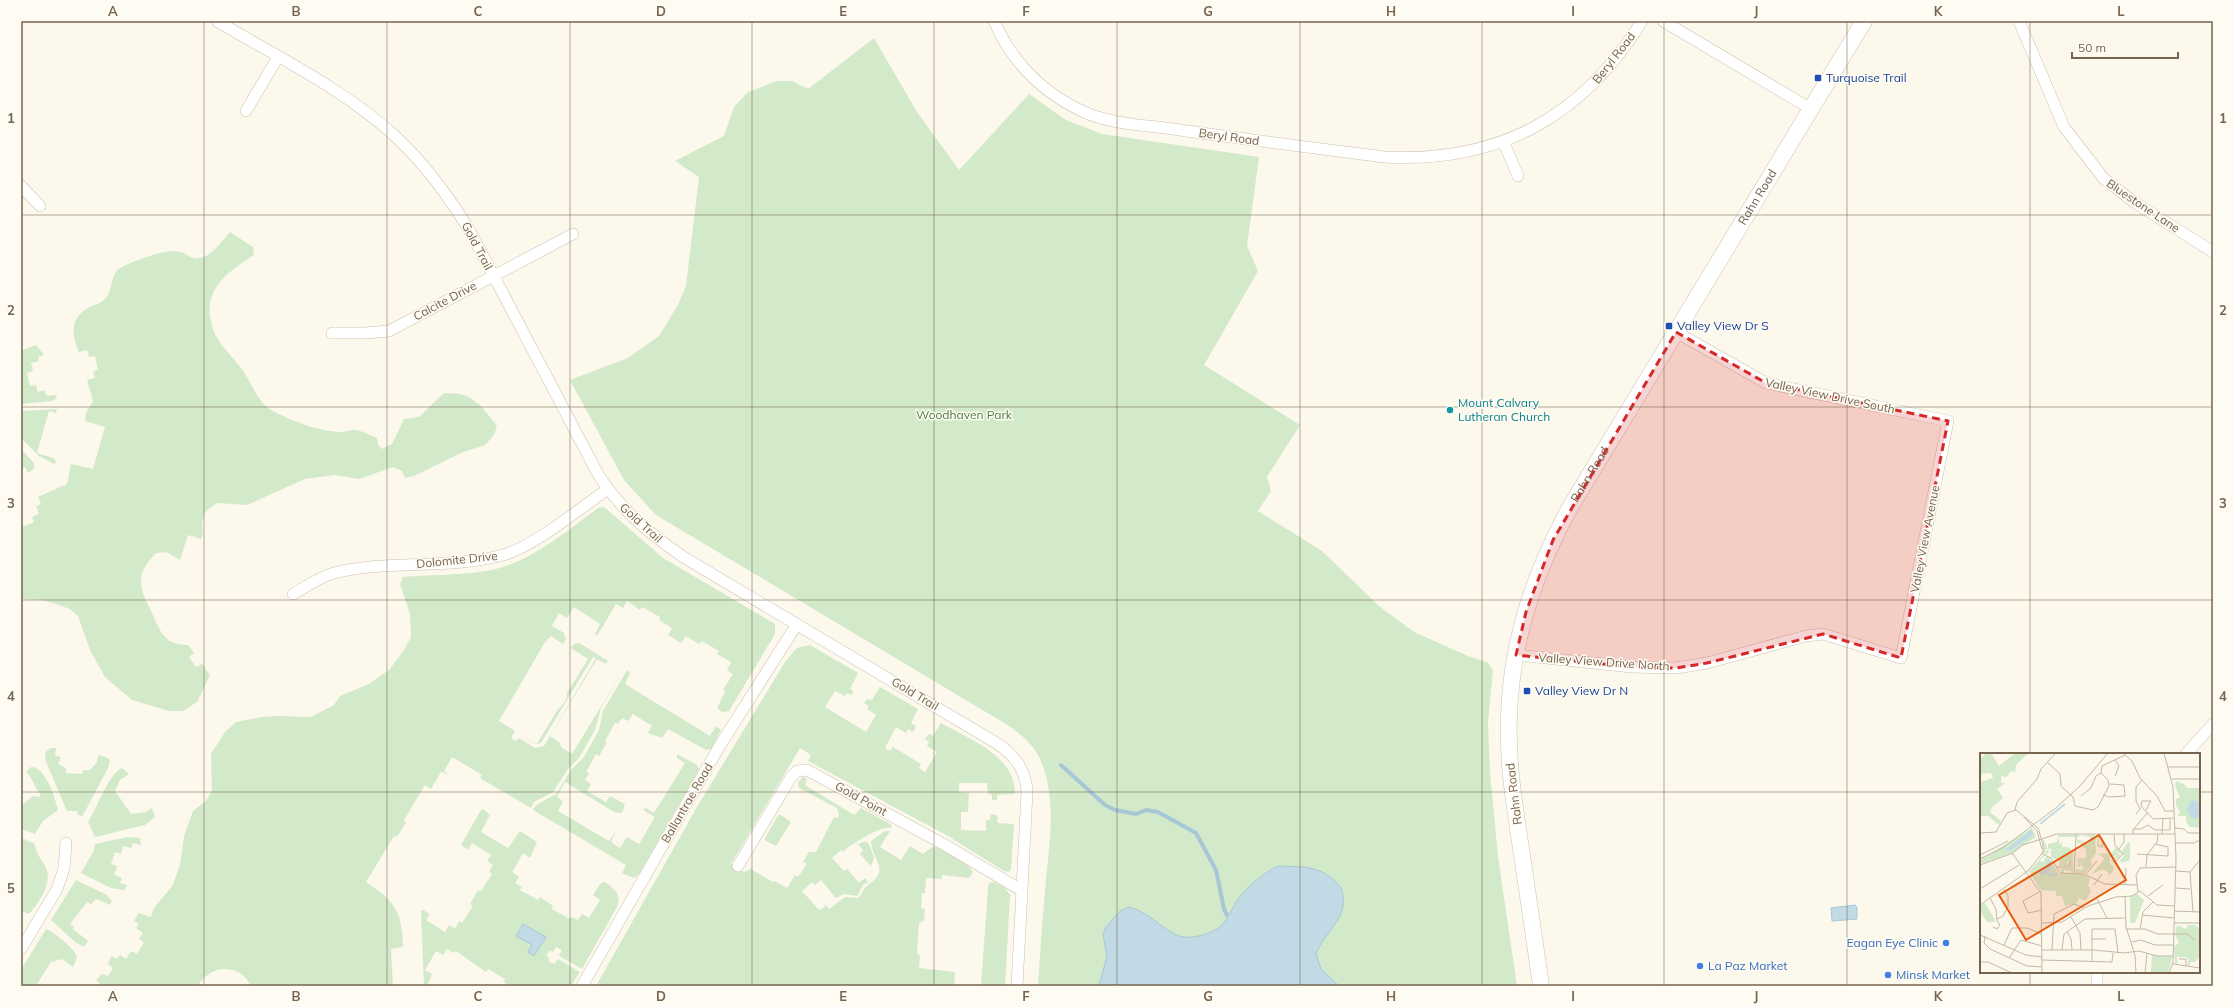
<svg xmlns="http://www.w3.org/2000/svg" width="2234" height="1007" viewBox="0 0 2234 1007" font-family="Mulish,sans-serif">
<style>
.green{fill:#d2e9ca}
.water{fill:#c1dae5;stroke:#a8c7d6}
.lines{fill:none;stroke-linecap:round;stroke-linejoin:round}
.stream{stroke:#a8c7d6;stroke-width:4}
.street-casing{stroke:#ccc0af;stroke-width:12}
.secondary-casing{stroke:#cec1ad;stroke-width:17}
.street{stroke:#fff;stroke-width:11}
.secondary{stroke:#fff;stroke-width:16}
.marked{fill:#d62828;fill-opacity:0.2;stroke:#d62828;stroke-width:3;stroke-dasharray:8 5;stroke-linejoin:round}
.grid{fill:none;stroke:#76644f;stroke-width:1;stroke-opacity:0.55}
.transit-dot{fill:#1a4fb4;stroke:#fefbf2;stroke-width:1.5}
.culture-dot{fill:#0f9aa8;stroke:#fefbf2;stroke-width:1.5}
.shop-dot{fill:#3f7fe0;stroke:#fefbf2;stroke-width:1.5}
.labels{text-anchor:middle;stroke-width:3;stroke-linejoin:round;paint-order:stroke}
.street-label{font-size:12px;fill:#76644f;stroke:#fefbf2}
.transit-label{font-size:12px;fill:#164399;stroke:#fefbf2;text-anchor:start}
.culture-label{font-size:12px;fill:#0d838f;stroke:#fefbf2;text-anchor:start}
.park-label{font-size:12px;fill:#4e7b48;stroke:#fefbf2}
.shop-label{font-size:12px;fill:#366cbe;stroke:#fefbf2;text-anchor:start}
.inset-river{fill:none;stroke:#c1dae5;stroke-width:2}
.inset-road{fill:none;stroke:#c2b9a8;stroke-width:1}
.view{fill:#e8590c;fill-opacity:0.15;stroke:#e8590c;stroke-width:2}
.inset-edge{fill:none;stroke:#76644f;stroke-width:2}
.neatline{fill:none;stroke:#76644f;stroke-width:1.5}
.grid-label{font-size:13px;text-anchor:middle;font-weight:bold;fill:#76644f}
</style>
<rect width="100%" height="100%" fill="#fcf8ec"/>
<path class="green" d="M874,38L917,112L959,170L1029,94L1066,120L1102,134L1259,157L1247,246L1258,271L1204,365L1300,425L1267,477L1271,491L1258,511L1322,551L1380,607L1414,632L1468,656L1487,662L1493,670L1488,721L1490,772L1498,857L1517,986H1038C1040,955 1042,923 1045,892C1048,849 1059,799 1039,757C1032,743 1019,733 1006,724L656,515L624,480L570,380L628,358L659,336L678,305L686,286L699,177L675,161L724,136L734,107L748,92L777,81H792L808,89Z
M230,232L253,247L254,255C226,273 200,291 213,329C218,345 234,357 243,371C256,390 257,405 281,415C298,423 320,431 339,432C344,433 349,430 354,430C361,430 370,435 377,438L378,445L382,449L392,444L404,419L419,417L444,393C473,392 481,405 497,426L494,435L485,445L463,452L414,476L405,478L402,471L393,467L359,479L335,475L305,479L247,505L217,503L206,511L202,523L203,532L201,539L188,535L180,560L166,552L156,553C149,560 141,570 141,580C141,593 147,602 152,613C160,632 165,645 188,645L194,653L189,657L196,667L202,664L210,675L197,702L183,711H169L132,700L105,677L90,650L78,616L70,609L56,604L42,600L21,599V523L23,527L34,522L32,517L39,514L36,506L41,504L38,497L67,484L71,464L93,469L105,427L85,421L86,413L93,401L87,380L95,378L93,371L98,370L95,356L89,357L87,350L79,352C71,335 70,318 88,308C93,305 100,304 104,300C114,292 109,273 122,267C133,261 168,248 180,252C188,254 192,260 200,258C212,256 222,241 230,232Z
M36,345L44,355L38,357L39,361L31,363L33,371L27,373L30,386L36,385L38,392L44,390L47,396L56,395L57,398L52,401L21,404V351Z
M57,409L56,413L49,411L37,453L53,458L57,462L54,464L39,456L21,438V411Z
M21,449L33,462L35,468L28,473L25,467L21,468Z
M604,507L663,558L775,624V634L729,711L722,712L717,708L725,692L723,690L733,674L727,670L731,662L717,654L719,651L702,641L699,644L686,636L681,643L668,635L672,628L659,620L660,617L642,607L640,610L627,601L623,608L616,604L597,636L595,634L600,624L574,607L567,618L559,613L552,626L564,633L566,640L563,644L551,636L545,642L499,721L515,731L511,738L516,741L519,738L535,748L544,746L596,658L593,657L541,743L536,744L520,735L537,744L558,709C563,705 567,700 567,693L588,659L571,648L574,644L579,643L608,661L606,664L597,659L550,736L560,743L561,747L572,754L624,669L601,708L595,730L579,758L568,769L553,792L534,802L531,808L480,778L482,775L452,757L444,771L449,775L441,772L431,789L425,785L404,820L406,822L397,837L394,836L366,882C395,901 402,911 403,947L391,949L393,986H251C240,963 210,964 198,986H103L96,980L102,974L108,976L113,968L108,964L111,956L117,959L120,955L126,959L131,951L137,954L144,942L139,939L143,933L136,928L139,924L134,921L139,913L151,917L154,908L173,885L180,865L184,836L193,811L206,801L212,790L211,754L225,732L236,722L262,717L277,716L311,717L334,705L340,696L369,684L389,670L404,650L411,637L410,614L400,584L403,577C429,575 455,575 480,572C525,567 563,534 598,508Z
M810,645L858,673L850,689L853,691L852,695L847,693L845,696L835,691L825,707L866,732L876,715L867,709L869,706L864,703L867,699L872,700L880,687L918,709L911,723L916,726L913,732L908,729L906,733L896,727L885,748L890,751L893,747L921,764L919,768L925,772L937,752L927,746L929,742L925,739L929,734L933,736L941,723C970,740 1015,755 1015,794L997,795V800H992V795L988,794L987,783H959V792L969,793L968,812H961V830L986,831V820H990L991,814L997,815L998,823L1014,824L1011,869L1009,872L1004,871L948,836L808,761L811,755L800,748L731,864L744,872L751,869L773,882L774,881L787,888L795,875L798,877L807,864L803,862L809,852H816L834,817L837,818L839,815L837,808L799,788L798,782L804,776L807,779L805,785L854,815L861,808L892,825L891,828C880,826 851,844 843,852L841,850L832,858L844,871L847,869L859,883L865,878L868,882L863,885L857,896L844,894L836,898L821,880L815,885L812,882L802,891L819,910L825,907V904L829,909L845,897L858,898C862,895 863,889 867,886C892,868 872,862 871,841L885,831H890L880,847L901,860L910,846L923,854L932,847C941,846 970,864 973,872L969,878L942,875V879L926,878L925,893H922L921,908L925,909L924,921L919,923L917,954L920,955L919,968L955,972L954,986H596L697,807L785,662L797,648Z
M627,670L630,673L625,684L710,736L716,726L721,730L711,749L706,750L668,729L662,738L648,733L652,726L633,714L628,721L622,718L618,724L615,723L605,741L607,742L599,756L596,754L586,772L589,773L585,780L591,784L587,791L606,802L610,796L625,804L623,811L621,813L614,812L565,782L557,796L563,802L558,811L609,841L616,831L611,842L620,848L627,837L639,844L655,817L643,810L646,808L654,813L685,763L677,758V754L697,765L699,769L697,773L639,874L634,878L622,873L626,865L533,810L536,805L556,794L571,770L584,757L599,730L603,711Z
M51,748H56L55,756L61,757L58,764L66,768V773L82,774L83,770H90L97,762L98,755L106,757L110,760L108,768L82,817L77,814L78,811H67L45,759L46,751Z
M31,767C46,767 55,798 58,810L43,821L35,834L21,829V806L33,796L39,797L41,795C35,789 33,778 26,772Z
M122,768L129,774L120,780L115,791L131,814L146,812L152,808L155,817L145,825L95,837L88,822C96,810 109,773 122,768Z
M483,809L490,815L481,832L508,848L520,831L537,842L530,858L523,853L512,872L519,877L515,883L522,887L520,890L538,900L540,897L553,906L552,909L570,919L571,917L578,920L582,914L589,918L600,900L593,895L601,883L604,882C614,888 622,894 617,907L582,969L559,956L562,950L556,947L553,952L550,950L546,956L550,958L548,961L554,964L558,959L580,972L571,986H510L504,982L505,979L488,969L486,972L456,951L454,953L447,949L443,955L436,951L425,970L432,974L427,986L424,985L421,911L423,910L430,914L426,920L445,932L449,925L455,929L459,921L462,923L473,906L470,904L478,890L481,891L492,874L489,872L493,865L487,861L491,855L472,843L468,850L461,845L481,810Z
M779,814L791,822L776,846L764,840Z
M128,837L140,838L141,845L133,843L131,848L123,846L121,854L115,852L111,864L117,866L114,875L122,878L120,883L127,885L124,890L111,888L81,873L93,852L95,844Z
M21,838L35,844C35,853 41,858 45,866C54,881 39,903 29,914L21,911Z
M865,841L869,844L874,858L871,866L860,854L863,850L858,844Z
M76,880L107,895L112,901L110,905L96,899L91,904L87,902L70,924L74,927L73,929L88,941L84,947L75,942L51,920Z
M994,882L1005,888L1010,895L1005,986H981L988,888L989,883Z
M46,929C54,932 77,950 77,958L73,967L62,959L51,962L37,984L39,986H21V970Z"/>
<path class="water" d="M1278,866C1307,867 1320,865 1341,887C1351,919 1326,928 1316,954L1321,969L1339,986H1099L1107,956L1103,934L1106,927L1119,912L1128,907C1148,911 1160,928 1179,936C1191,940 1213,934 1222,925C1228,919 1234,903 1242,894C1253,882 1264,873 1278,866Z
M1855,905L1857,907V919L1832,921L1831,908Z
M523,924L546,937L534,956L528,952L532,945L516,936Z"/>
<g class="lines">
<path class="stream" d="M1061,765L1105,805L1115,810L1136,814L1146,810L1158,812L1196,833L1216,870L1224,909L1227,915"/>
<g class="street-casing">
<path id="street" d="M217,21C277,57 344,89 396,137C426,165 450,198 471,233L599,476C622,511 651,535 685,558L998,744C1015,756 1026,770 1027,792L1017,986
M994,21C1012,62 1043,93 1084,112C1111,124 1144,125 1173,129C1243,139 1314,148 1384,157C1498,163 1582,118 1642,21
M1663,21L1811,109
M2019,21L2064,127L2104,179L2134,202L2213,252
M246,111L278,57
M1503,141L1518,176
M21,186L40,206
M332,333H365L389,331L573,234
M293,594C306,587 319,577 334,573C388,559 448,570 503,555C535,546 579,509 608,489
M1516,655L1632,667L1676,668L1707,663L1806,636L1823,634L1901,658L1948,421L1766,383L1676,332
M2186,754L2213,724
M738,866L791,777L797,771L807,770L945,845L1021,890
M21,949L57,889L64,869L66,843
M2097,972V986
M582,986L719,747L797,624"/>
</g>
<g class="secondary-casing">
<g id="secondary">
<path id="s1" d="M1541,986C1535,942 1528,898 1522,855C1515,809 1507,763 1509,717C1511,641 1535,570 1572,504L1864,21"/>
</g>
</g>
<use href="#street" class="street"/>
<use href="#secondary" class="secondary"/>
</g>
<path class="marked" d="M1676,332L1766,383L1948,421L1901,658L1823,634L1707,663L1676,668L1632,667L1516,655L1526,612L1553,540Z"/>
<path class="grid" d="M204,21V986M387,21V986M570,21V986M752,21V986M934,21V986M1117,21V986M1300,21V986M1482,21V986M1664,21V986M1847,21V986M2030,21V754M21,215H2213M21,407H2213M21,600H2213M21,792H1981M2199,792H2213M2030,972V986"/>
<g class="transit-dot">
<rect x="1814" y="74" width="8" height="8" rx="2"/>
<rect x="1665" y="322" width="8" height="8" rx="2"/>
<rect x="1523" y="687" width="8" height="8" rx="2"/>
</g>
<circle class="culture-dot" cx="1450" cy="410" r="4"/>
<g class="shop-dot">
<circle cx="1946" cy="943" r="4"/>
<circle cx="1700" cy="966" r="4"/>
<circle cx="1888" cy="975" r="4"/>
</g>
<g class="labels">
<g class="street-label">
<text transform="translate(1614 58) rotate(-52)" y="4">Beryl Road</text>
<text transform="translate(1229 137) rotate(8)" y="4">Beryl Road</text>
<text dy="4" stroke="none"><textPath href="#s1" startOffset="854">Rahn Road</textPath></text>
<text transform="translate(2143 206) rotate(34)" y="4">Bluestone Lane</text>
<text transform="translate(477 246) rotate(62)" y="4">Gold Trail</text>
<text transform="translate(445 301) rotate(-28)" y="4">Calcite Drive</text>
<text transform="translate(1830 396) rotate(12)" y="4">Valley View Drive South</text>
<text dy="4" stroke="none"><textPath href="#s1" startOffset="530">Rahn Road</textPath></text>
<text transform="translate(641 523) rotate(42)" y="4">Gold Trail</text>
<text transform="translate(1925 539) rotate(-79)" y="4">Valley View Avenue</text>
<text transform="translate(457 560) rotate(-6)" y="4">Dolomite Drive</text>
<text transform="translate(1604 662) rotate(4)" y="4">Valley View Drive North</text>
<text transform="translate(915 694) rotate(31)" y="4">Gold Trail</text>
<text transform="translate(1514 794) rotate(-97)" y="4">Rahn Road</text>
<text transform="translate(861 799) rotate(29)" y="4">Gold Point</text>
<text transform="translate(687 803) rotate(-60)" y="4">Ballantrae Road</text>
</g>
<g class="transit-label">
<text x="1826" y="82">Turquoise Trail</text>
<text x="1677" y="330">Valley View Dr S</text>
<text x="1535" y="695">Valley View Dr N</text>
</g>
<g class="culture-label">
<text x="1458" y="407">Mount Calvary<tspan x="1458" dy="14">Lutheran Church</tspan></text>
</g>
<g class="park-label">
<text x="964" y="419">Woodhaven Park</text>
</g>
<g class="shop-label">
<text x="1938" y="947" text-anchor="end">Eagan Eye Clinic</text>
<text x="1708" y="970">La Paz Market</text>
<text x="1896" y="979">Minsk Market</text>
</g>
</g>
<g transform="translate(1980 753)">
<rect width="220" height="220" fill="#fcf8ec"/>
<path d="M7,0H11L19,13L35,0H48L36,12L35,19L31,18L26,24L21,23V30H25L17,36L23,45L13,53L10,59L21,68L19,72L8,63H1L0,66V29L13,25L11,20L0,21V6ZM196,28L204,31L207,35H220V75L210,74L206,69V63H198L200,58L196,53V46L200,45L195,32ZM52,75L56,84L34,99L0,111V107ZM78,82H95V84H78L80,92L82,87V94H88L93,98V119L84,117V120H81V116L77,115H90V108L87,109L89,113H79V108L71,104V96H66L65,98L67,101L66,97H69L68,102L63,100V86L68,96V91L77,89ZM96,82H119V92L122,91L120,83L125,90L123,95L117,94L118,84L115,82L116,100L111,107L112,112L105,120H95V116L102,117L104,114L101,113V108L100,114L95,113L99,111L96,107L100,106L95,105H105L106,103V97L100,91L104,88L97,91V86L109,90L110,84L101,82L97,85ZM148,89H150V107L141,110L140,107L137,110L144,103L142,98ZM136,94L143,102L135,98L141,103L134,107L135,112L131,108L137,102L130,104V110L134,115L132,120L128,122V119L123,116L112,121L124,106L119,100L131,101ZM63,102L64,105L62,104L60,108L63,109L66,104L69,105L79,121H103L110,125L108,132L111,138L106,148L99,145L97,150L85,153L82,143H76V138L61,137L49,119ZM157,141L164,147L155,170H150V144ZM5,150L14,165L15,169H7L0,158V153ZM197,172L206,176L208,172H215L220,176V203L215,209H210V213H207L209,206L206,204H196L198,210L195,211L194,193L199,190L195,181ZM172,202L192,204L188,220L171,219Z" fill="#d2e9ca"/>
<path d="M214,47L220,50L218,66L211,65L207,57L210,48ZM51,77L53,80L50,84L32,96L24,98ZM68,106L71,109V116L62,123L58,117L67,114Z" fill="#c1dae5"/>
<path class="inset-river" d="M60,71L85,51M67,119L70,122L78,121"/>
<path class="inset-road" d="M143,0L152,8L160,25L177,43L185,58H194M184,0L193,34L196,106L193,209L189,220M135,7L139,13L135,23M68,10L80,21L81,33L93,44L95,53L113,57L118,54L129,33L128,27L121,20L122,13L145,2M188,14H220M192,26H220M123,42L129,44L145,43L144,32L130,31M101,43L111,35L116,23L121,20M35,57L37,49L57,26L61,16L76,0M166,57L171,48H162L161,53L173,66L194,65M156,61L160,56L156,48V34L162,27M44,64L57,78L62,96M195,75L204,76L208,80H220M153,76H161L168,72L175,77H190V66M0,80L16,79L27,60L36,57L58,75L63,91V99L48,118L0,152M134,81L135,92L143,101L136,108M153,81V77L168,59M182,81L183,66M196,90H214L220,87M43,92L77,81H195M139,96L144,89V81M32,100L61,140L62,220M62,101L71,105L80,120L104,121L125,131L157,132M157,101L188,103V94L175,91M0,102L28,88M0,106L24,94L77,54L100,33L128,0M0,112L33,100L43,91M76,114H89L90,108M166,114L167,102L177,89L178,81M196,118L210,119M94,120L96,81M106,121L117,108M114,132L122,121M145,132L146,115M195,135L210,136M0,136L39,112M61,138L43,148L48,160L62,157M158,139L156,122L160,115L196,114M145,143L146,174L155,202L156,220M168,143L183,132M116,144L127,165M10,145L16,156L17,168L20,172L17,176L13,174M194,158L220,159M213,159L210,119L220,107M162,162L194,165M91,164L100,180L101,197M17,166L23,163L28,154V143L24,136M62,170L82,169L108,153L136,144L152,143L160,138L177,152L195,153M194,170H220M146,176H165L178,181H208L214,187M160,176L163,159L173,149M87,178L91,186L92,197M0,182L46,202L62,204M5,183L4,190L10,196L47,213L62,214M112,186H126M152,189L161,187L175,192H193M24,192L32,175H47L62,181M62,197H114L144,200L159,198L177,203H193M72,197L74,161L94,151L104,155M82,197L84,181L105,166L145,165M29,205L41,187L62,193M199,206H206V213M62,207L132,209L133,200M0,209H8L32,220M112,209V176H135L138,200M193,211L220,215M165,220L167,200"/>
<path class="view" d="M119,82L146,127L46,187L19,142Z"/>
<rect width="220" height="220" class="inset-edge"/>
</g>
<rect width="2234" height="1007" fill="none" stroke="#fefbf2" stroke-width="44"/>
<path d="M2072 52v6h106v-6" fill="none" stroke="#76644f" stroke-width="2"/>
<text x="2078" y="52" font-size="12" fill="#76644f" stroke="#fefbf2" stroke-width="3" paint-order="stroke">50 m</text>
<rect x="22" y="22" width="2190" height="963" class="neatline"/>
<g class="grid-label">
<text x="113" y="16">A</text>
<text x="296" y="16">B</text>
<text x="478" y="16">C</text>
<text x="661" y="16">D</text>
<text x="843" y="16">E</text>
<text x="1026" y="16">F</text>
<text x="1208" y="16">G</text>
<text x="1391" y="16">H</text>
<text x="1573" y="16">I</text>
<text x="1756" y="16">J</text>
<text x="1938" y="16">K</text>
<text x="2121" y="16">L</text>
<text x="11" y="123">1</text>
<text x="2223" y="123">1</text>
<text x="11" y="315">2</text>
<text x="2223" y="315">2</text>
<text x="11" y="508">3</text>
<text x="2223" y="508">3</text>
<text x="11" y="701">4</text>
<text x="2223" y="701">4</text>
<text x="11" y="893">5</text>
<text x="2223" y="893">5</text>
<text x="113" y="1001">A</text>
<text x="296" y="1001">B</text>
<text x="478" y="1001">C</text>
<text x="661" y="1001">D</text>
<text x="843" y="1001">E</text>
<text x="1026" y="1001">F</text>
<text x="1208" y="1001">G</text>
<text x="1391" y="1001">H</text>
<text x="1573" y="1001">I</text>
<text x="1756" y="1001">J</text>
<text x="1938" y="1001">K</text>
<text x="2121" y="1001">L</text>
</g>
</svg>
